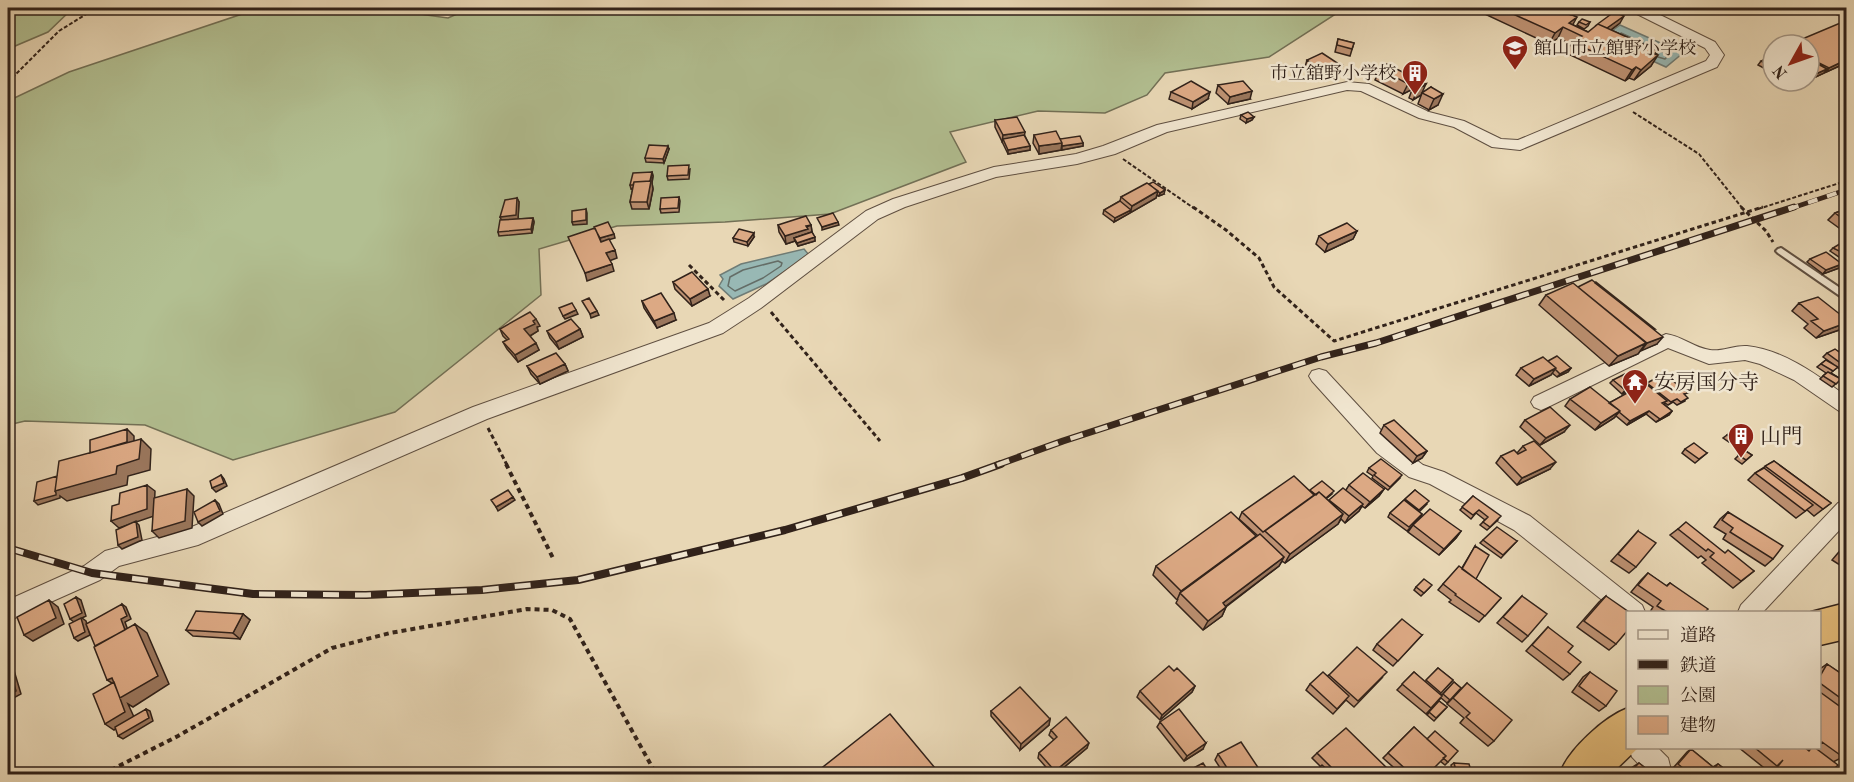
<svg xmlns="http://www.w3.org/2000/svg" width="1854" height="782" viewBox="0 0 1854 782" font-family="'Old Standard TT','Noto Serif JP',serif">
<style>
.green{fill:#b2bf91;stroke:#727056;stroke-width:1.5}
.water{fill:#98b8b4;stroke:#6f7c76;stroke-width:1.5}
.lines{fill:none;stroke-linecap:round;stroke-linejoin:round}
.shore{stroke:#646d67;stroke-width:1.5}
.service-casing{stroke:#5f4f41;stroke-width:4}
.minor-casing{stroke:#5f4f41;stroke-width:2}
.tertiary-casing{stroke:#5f4f41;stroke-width:3}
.trunk-casing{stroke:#31221a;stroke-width:3}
.path-far2{stroke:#31221a;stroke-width:2;stroke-dasharray:4 2;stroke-linecap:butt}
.path-far1{stroke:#31221a;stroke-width:3;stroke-dasharray:4.5 3;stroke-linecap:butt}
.path{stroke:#31221a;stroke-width:4;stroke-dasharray:5 4;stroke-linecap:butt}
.service{fill:#f0e5cf;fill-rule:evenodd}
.minor{fill:#f0e5cf;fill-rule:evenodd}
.tertiary{fill:#f0e5cf;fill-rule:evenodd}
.trunk{fill:#e4bc7a;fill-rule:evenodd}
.rail-far2-casing{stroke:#31221a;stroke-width:5}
.rail-far1-casing{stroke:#31221a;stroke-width:7}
.rail-casing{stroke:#31221a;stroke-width:8}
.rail-far2{stroke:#f0e5cf;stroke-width:4;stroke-dasharray:10;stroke-linecap:butt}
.rail-far1{stroke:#f0e5cf;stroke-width:4.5;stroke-dasharray:13;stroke-linecap:butt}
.rail{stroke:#f0e5cf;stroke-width:5;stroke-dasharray:16;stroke-linecap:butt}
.wall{fill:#bd9172;stroke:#31221a;stroke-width:1.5}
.shaded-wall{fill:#9a765c;stroke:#31221a;stroke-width:1.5}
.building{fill:#dca984;stroke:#31221a;stroke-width:1.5}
.labels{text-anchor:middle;stroke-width:5;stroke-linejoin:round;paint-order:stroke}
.far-poi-label{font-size:18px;fill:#31221a;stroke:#f0e5cf;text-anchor:start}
.poi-label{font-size:21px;fill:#31221a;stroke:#f0e5cf;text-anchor:start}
</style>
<rect width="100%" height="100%" fill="#e8d7b5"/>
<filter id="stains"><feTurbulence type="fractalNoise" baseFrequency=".00333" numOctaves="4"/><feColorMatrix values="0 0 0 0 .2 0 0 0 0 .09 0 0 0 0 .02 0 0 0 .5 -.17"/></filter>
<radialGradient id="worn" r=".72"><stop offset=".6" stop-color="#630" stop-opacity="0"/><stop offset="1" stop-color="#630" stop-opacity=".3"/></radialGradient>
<path class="green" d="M8,8H73L48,32L8,49Z
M260,8H376L448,18L471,8H1345L1269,57L1165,73L1147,95L1105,113L1038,111L950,132L966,162L830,214L725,222L617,226L539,249L541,295L395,412L233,460L145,425L25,421L8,425V101L69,72Z"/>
<path class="water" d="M1620,25L1683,53L1666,67L1602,38Z
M804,249L809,255L766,284L733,299L719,286L723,279L720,275L741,264Z"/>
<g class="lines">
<path class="shore" d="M1621,33L1669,55L1665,59L1658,57
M778,261L782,263L781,266L763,278L735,291L728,286L730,277L743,270Z"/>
<g class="service-casing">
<path id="service" d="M1781,248L1846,292V299L1843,298L1778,253L1776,251L1778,249Z"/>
</g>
<g class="minor-casing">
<path id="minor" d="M1630,8H1646L1715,42L1724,55L1717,67L1520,150L1492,147L1454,127L1419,118L1361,91L1347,90L1167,132L1115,154L1077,164L996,177L905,207L878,219L761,308L723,333L487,419L198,545L119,566L100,580L8,621V600L84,566L105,551L187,529L473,407L709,323L749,298L866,211L893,199L994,167L1076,154L1103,146L1157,125L1347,82L1369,84L1429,112L1464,121L1501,139L1518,140L1706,61L1710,55L1705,48L1631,11Z
M1666,334C1682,336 1694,348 1710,350C1722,352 1734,345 1747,346C1784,350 1817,375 1846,396V414L1839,411L1794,380L1760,364L1745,360L1709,364L1668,348L1548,407L1541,410L1534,407L1531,402L1534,397Z
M1319,369L1326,371L1391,441L1423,465L1444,472L1530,516L1642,605L1645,612H1628L1626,619L1514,530L1430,484L1409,477L1377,453L1312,381L1309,376L1312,371Z
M1846,500V523L1763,612H1738L1741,605L1838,503Z
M1629,748H1658L1668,758L1672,774H1648L1632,757Z"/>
</g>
<g class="tertiary-casing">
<path id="tertiary" d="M1830,8H1846V17L1832,12Z"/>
</g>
<g class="trunk-casing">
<path id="trunk" d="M1846,603V639L1820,645V612H1811Z
M1628,708V748H1638L1611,774H1560C1567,751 1604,717 1628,708Z"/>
</g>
<path class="path-far2" d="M8,82L59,31L96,8
M1633,112L1699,154L1743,209
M1123,159L1195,209
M1758,209L1846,181"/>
<path class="path-far1" d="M1193,207L1226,230L1259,258L1274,287L1334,341L1763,207
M1741,207L1766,231L1773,242
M689,265L726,302
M771,312L880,441
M488,428L507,465"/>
<path class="path" d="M506,464L553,558
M103,774L178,736L332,648L390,633L527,609L552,610L570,619L656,774"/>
<use href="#service" class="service"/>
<use href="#minor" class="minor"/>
<use href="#tertiary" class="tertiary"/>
<use href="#trunk" class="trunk"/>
<g class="rail-far2-casing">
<path id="rail-far2" d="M1789,209L1846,190"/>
</g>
<g class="rail-far1-casing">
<path id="rail-far1" d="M997,465L1063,441L1321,357L1376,343L1794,207"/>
</g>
<g class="rail-casing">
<path id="rail" d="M8,548L92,573L253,594L366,595L482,590L578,580L785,530L962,478L1001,464"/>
</g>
<use href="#rail-far2" class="rail-far2"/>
<use href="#rail-far1" class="rail-far1"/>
<use href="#rail" class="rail"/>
</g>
<path class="wall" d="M1472,8H1555L1565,12L1573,13L1572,15L1573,25L1588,32L1620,23L1611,30L1658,51L1651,66L1634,80L1629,78L1625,81L1566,53L1571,44L1558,38L1549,44Z
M1846,21V63L1809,80V45Z
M1579,22H1590L1588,26L1584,29L1577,25Z
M1338,39L1354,43L1350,56L1335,52Z
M1773,56V73L1758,65L1761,61Z
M1307,60L1339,73L1323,80L1305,67Z
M1380,69L1416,79L1411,90L1403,94L1375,80Z
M1788,81H1806L1796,86Z
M1421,82V95L1413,100L1409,98L1413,87Z
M1218,85L1250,99L1228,104L1216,93Z
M1431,87L1438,105L1429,110L1418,104L1422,93Z
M1171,92L1208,99L1192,109L1169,99Z
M1241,115L1254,117L1252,120L1246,123L1240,119Z
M995,120L1025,136L1030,146V150L1008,154L995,127Z
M1034,135L1083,143V146L1039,154L1033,143Z
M669,149L664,163L646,162L645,158Z
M690,169L689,179L668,180L667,176Z
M652,172L653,176L652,183L653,189L649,209H632L630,202L633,188L631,189L630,185Z
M1149,184L1164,194L1159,196L1157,195L1156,198L1114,222L1103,214L1104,210L1120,201L1121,197Z
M679,197L680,201L679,212L661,213L660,209Z
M517,198L519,202L518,219L533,218L534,222L532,233L499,236L498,232Z
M1846,209V233L1828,220L1835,213Z
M778,225H811L812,232L815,241L798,246L795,241L786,244L779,232Z
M1357,231L1353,239L1325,252L1316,244L1319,236Z
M754,237L748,246L734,242L733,238Z
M1833,248L1846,252L1839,257L1830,251Z
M1846,252V259L1842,257Z
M1810,259L1839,268L1823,274L1807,262Z
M1846,280V291L1839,286L1842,282Z
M673,282L710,296L692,306L675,289Z
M1578,287L1654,330L1657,344L1641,350L1638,354L1609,366L1539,305L1546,295Z
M642,301L676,320L657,328L644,308Z
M1799,303L1842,329L1816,338L1804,328L1808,324L1792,311Z
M540,326L537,327L538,331L530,336L539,350L518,362L507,349L503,342L507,340L503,336L500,329Z
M580,329L583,337L559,349L550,338L547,331Z
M1846,345V368L1842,371L1837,367L1831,373L1841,379L1832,387L1820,379L1826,373L1817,367L1826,360L1833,364L1823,357L1827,353L1838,352Z
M1548,361L1571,368L1568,372L1557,377L1552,373L1551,375L1529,386L1516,375L1521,368Z
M565,364L568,371L540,384L531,374L527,366Z
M1846,378V390L1840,387Z
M1613,380L1637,385L1634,388L1622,394L1610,383Z
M1647,383L1685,395V401L1677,405L1673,402L1668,405L1665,403L1664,404L1672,411L1669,415L1656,422L1646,414L1627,425L1616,416L1614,418L1595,430L1565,406L1570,399L1609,403L1646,384Z
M1525,420L1564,432L1540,445L1520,427Z
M1384,425L1427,451L1422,458L1413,463L1380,433Z
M1727,435L1736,437L1729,442L1723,438Z
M1523,446L1550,469L1517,485L1496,463L1501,456L1517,453Z
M1685,449L1707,453L1695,463L1682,453Z
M1744,450L1752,455L1742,464L1735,459Z
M1774,461L1831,503L1814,516L1807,510L1796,518L1748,480L1755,473Z
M1369,468L1400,478L1388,490L1372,478L1373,476L1367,472Z
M1349,485L1384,489L1379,496L1365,508L1362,506L1359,511L1345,523L1341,519L1338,524L1285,563L1282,561L1279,566L1226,607L1222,616L1203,630L1176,603L1178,599L1177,600L1153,575L1156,566L1254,539L1258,536L1239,519L1242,512L1310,491L1332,494L1326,499L1328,501L1346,490Z
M1415,490L1427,504L1419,512L1422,514L1420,518L1407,531L1388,517L1390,513Z
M1473,496L1498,520L1487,530L1480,525L1485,520L1476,513L1471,519L1460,510Z
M1728,512L1773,559L1765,566L1723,539L1726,534L1714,527L1720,519Z
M1413,525L1461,531L1456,538L1439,555L1408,532Z
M1678,529L1725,553L1754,571L1733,588L1702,563L1706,560L1701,556L1698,558L1670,535Z
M1638,531L1636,567L1629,573L1611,561Z
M1483,540L1517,541L1501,558L1480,543Z
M1846,544V569L1832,560L1843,547Z
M1475,546L1476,579L1501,598L1479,622L1449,602L1451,600L1438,590L1443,584L1462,568Z
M1648,573L1666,586L1670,583L1705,612H1650L1653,607L1631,592L1641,580Z
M1416,587L1429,588L1421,596L1414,590Z
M1522,596L1528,636L1522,642L1497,623Z
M1606,596L1616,644L1609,650L1577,627L1599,602Z
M243,614L250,620L240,639L193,636L186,630Z
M1548,627L1570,674L1563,680L1526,651Z
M1422,635L1393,666L1373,650L1377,644Z
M1827,664L1846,677V753L1843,757L1833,762V770L1839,774H1766L1770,769L1768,771L1738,747H1804L1807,749H1808L1807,747H1820V669Z
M1438,668L1453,680L1440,694L1442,695L1454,682L1461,688L1447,703L1441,698L1426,714L1397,690L1414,672L1425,682Z
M1174,671L1195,686L1192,692L1160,720L1137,697L1140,691Z
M1590,672L1606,706L1599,711L1572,692L1583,677Z
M1329,675L1382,678L1354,707L1346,700L1333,714L1306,690L1310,684L1327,676Z
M1467,683L1494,741L1488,746L1460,723L1464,718L1447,704Z
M1439,701L1447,707L1434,721L1427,715Z
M991,711L1050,719L1049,725L1020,750L991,716Z
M1160,722L1203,749L1184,761L1157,727Z
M1414,727L1448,762L1445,765L1440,761L1428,774H1401L1383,758Z
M1051,730L1087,748L1056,774H1052L1038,758L1039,753L1054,740L1049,735Z
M1691,749L1713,767L1718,764L1731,774H1683L1674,767L1687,752Z
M1317,753L1388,774H1313L1321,767L1312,758Z
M1218,754L1261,772L1259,774H1224L1215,760Z
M1454,763L1472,774H1453L1451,765Z
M1639,763L1653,774H1624L1631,768Z"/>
<path class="shaded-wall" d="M1624,16L1620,23L1600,38L1604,30Z
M1577,17L1571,28L1569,23Z
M1563,27L1558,38L1549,44L1555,33Z
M1658,51L1652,60L1658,55L1651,66L1634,80L1641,70L1654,54Z
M1846,60V63L1826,72L1829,68Z
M1342,66L1339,73L1323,80L1326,73Z
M1636,67L1629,78L1625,81L1632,70Z
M1827,69L1824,73L1809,80V77Z
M1416,79L1411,90L1403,94L1408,84Z
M1801,81H1806L1796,86L1799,82Z
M1426,84L1421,95L1413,100L1418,89Z
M1252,91L1250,99L1228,104L1230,97Z
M1210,92L1208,99L1192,109L1193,102Z
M1443,94L1438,105L1429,110L1434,99Z
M1254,117L1252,120L1246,123L1247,119Z
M1025,132L1024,139H1003L1002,143L1003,135Z
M1062,143L1061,150L1039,154V146Z
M1083,143V146L1062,150V146Z
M668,146L669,149L664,163L663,159Z
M1030,146V150L1008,154V150Z
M652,172L653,176L652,183L653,189L649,209L647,202Z
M1165,190L1164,194L1159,196L1160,193Z
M1158,191L1156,198L1130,213L1132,206Z
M517,198L519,202L518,219L502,221L500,217Z
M586,209L587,213V224L573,225L572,222Z
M1131,210L1130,213L1114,222L1115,218Z
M533,218L534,222L532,233L531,229Z
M838,222L839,225L822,230V227Z
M811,225L812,232L794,238L795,241L786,244L785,236Z
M1357,231L1353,239L1325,252L1328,244Z
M754,233V237L748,246L747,242Z
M614,234L615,238L601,242L600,238Z
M815,237V241L798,246L797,243Z
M615,250L617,258L609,261L606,253Z
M612,264L614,271L587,281L585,273Z
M1842,264L1839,268L1823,274L1826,270Z
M708,289L710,296L692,306L690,299Z
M576,310L578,314L565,319L563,316Z
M597,311L599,315L591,318L590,314Z
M674,313L676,320L657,328L654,321Z
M536,319L540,326L537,327L538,331L528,337L524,329L533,321Z
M1846,323V325L1842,329L1816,338L1824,331Z
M580,329L583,337L559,349L556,342Z
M1663,337L1657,344L1641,351L1647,343Z
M536,343L539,350L518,362L515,355Z
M1646,343L1638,354L1609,366L1618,356Z
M565,364L568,371L540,384L537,377Z
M1556,368L1551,375L1529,386L1534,379Z
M1571,368L1568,372L1557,377L1560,374Z
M1637,385L1634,388L1622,394L1625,390Z
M1620,411L1614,418L1595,430L1601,423Z
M1649,411L1646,414L1627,425L1630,421Z
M1672,411L1669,415L1656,422L1660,419Z
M1570,425L1564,432L1540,445L1546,438Z
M127,429L134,436V449L97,461Z
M141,439L151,449L150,470L128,476L127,485L67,501L60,496V498L38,505L34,501L55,491L117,466Z
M1427,451L1422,458L1413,463L1417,456Z
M1556,462L1550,469L1517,485L1522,478Z
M221,475L224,479L227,486L216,492L212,488Z
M147,485L155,491L154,516L136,522L139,525L142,540L122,549L118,545L136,522L119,528L111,521Z
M187,489L194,496L192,528L159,538L152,531Z
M1384,489L1379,496L1365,508L1370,502Z
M513,497L515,500L498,511L496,507Z
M215,500L219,504L223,514L202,526L198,522Z
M1363,504L1359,511L1345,523L1349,516Z
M1343,514L1338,524L1285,563L1290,554Z
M1461,531L1456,538L1439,555L1444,549Z
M1256,536L1251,545L1180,593L1177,600L1181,591Z
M1284,557L1279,566L1218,612L1223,603Z
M8,583L14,588L11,604L8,605Z
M76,597L81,600L86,616L82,618L86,621L90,635L78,641L74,638V622L70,619Z
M49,600L58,607L64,624L33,641L24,635Z
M122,604L126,607L131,619L125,622L129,633L108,639L121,619Z
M1226,607L1222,616L1203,630L1208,621Z
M243,614L250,620L240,639L233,633Z
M135,624L147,633L169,684L133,707L128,704L134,717L114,730L105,724L115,685L107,680Z
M8,648L13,664L11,666L13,667L21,694L8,701Z
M1195,686L1192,692L1160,720L1162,715Z
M146,709L150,711L153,721L123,739L118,736Z
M1050,719L1049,725L1020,750L1021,744Z
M1089,743L1087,748L1056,774H1054L1055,771Z
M1206,743L1203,749L1184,761L1187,756Z"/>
<path class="building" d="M1500,8H1555L1577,17L1569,23L1588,32L1598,24L1658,51L1654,54L1658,55L1641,70L1636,67L1632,70L1572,42L1582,36L1563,27L1555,33Z
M1567,10L1573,13L1571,15L1565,12Z
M1614,12L1624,16L1607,28L1598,24L1595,26Z
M1582,19L1590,22L1586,25L1579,22Z
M1845,21H1846V60L1829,68L1809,58V45H1788Z
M1338,39L1354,43L1352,49L1337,45Z
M1322,53L1342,66L1326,73L1307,60Z
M1773,56V68L1761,61Z
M1809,59L1827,69L1809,77Z
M1387,64L1416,79L1408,84L1380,69Z
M1191,81L1210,92L1193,102L1171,92Z
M1243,81L1252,91L1230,97L1218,85Z
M1421,82L1426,84L1418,89L1413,87Z
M1431,87L1443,94L1434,99L1422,93Z
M1248,112L1254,117L1247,119L1241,115Z
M1017,117L1025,132L1003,135L995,120Z
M1056,131L1062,143L1039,146L1034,135Z
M1024,135L1030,146L1008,150L1003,139Z
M1080,136L1083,143L1062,146V143L1060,139Z
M649,145L668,146L663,159L645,158Z
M689,165L688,175L667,176L668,166Z
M652,172L650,181L634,182L633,185H630L633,173Z
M651,181L647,202H630L634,182Z
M1153,182L1165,190L1160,193L1149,184Z
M1147,183L1158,191L1132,206L1121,197Z
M679,197L678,208L660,209L661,198Z
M517,198L516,215L500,217L505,200Z
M1120,201L1131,210L1115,218L1104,210Z
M586,209V220L572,222V211Z
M1846,209V221L1835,213Z
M833,213L838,222L822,227L817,218Z
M806,216L811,225L806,226L808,229L785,236L778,225Z
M533,218L531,229L498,232L500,220Z
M608,222L614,234L600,238L594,227Z
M1347,223L1357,231L1328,244L1319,236Z
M595,228L601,242L609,239L615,250L606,253L612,264L585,273L568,237Z
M739,229L754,233L747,242L733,238Z
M812,232L815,237L797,243L794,238Z
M1843,242L1846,244V251L1843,253L1833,248Z
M1826,252L1842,264L1826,270L1810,259Z
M692,272L708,289L690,299L673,282Z
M1592,280L1663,337L1647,343L1578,287Z
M1596,282L1655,329H1654L1595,283Z
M1573,283L1646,343L1618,356L1546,295Z
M661,293L674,313L654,321L642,301Z
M1818,297L1846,319V323L1824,331L1811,321L1818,319L1799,303Z
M589,298L597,311L590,314L582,301Z
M572,303L576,310L563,316L559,308Z
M530,312L536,319L533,321L535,324L524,329L536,343L515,355L503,342L509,339L500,329Z
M571,319L580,329L556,342L547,331Z
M1835,349L1846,357V367L1827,353Z
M556,353L565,364L537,377L527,366Z
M1557,356L1571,368L1560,374L1555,369L1556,368L1548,361Z
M1543,357L1556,368L1534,379L1521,368Z
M1826,360L1838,367L1833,371L1821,364Z
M1828,372L1841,379L1836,384L1823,376Z
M1625,374L1637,385L1625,390L1613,380Z
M1664,374L1688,393L1684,394L1688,398L1681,402L1677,399L1671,402L1647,383Z
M1645,383L1667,401L1662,403L1672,411L1660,419L1649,411L1630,421L1619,412L1620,411L1609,403Z
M1590,387L1620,411L1601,423L1570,399Z
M1550,407L1570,425L1546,438L1525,420Z
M1394,420L1427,451L1417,456L1384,425Z
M127,429V442L90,453V440Z
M1731,432L1736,437L1733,439L1727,435Z
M141,439L139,459L117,466L116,474L55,491L59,461Z
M1534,441L1556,462L1522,478L1501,456L1514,450L1518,454L1526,450L1523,446Z
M1694,443L1707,453L1699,459L1685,449Z
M1744,450L1752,455L1746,460L1738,455Z
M1381,459L1402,475L1390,487L1374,475L1376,473L1369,468Z
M1774,461L1831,503L1823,509L1765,466Z
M1764,468L1813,505L1805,511L1755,473Z
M1363,473L1384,489L1370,502L1349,485Z
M221,475L224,483L212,488L210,481Z
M57,476L55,491L56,493V495L34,501L37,482Z
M1294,476L1314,495L1263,532L1242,512Z
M1322,481L1334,491L1326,498L1319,492L1316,495L1310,490Z
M147,485V509L111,521L112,506L119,504L120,493Z
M1343,488L1363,504L1349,516L1329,500Z
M187,489L185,521L152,531L154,498Z
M508,490L513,497L496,507L491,500Z
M1415,490L1429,501L1419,510L1405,499Z
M1319,492L1343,514L1290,554L1265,531Z
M1473,496L1501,516L1490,527L1483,522L1488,517L1479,510L1473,515L1462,507Z
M215,500L220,511L198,522L194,512Z
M1404,500L1422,514L1409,527L1390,513Z
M1430,509L1461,531L1444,549L1413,525Z
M1231,512L1256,536L1181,591L1156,566Z
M1728,512L1783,546L1773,559L1730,532L1733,528L1722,520Z
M136,521L138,537L118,545L116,530Z
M1686,522L1725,553L1728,550L1754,571L1741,581L1710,557L1714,553L1708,549L1706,551L1678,529Z
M1497,527L1517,541L1503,555L1483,540Z
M1638,531L1656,543L1636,567L1618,554Z
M1260,534L1284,557L1223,603L1226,607L1208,621L1180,593Z
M1475,546L1489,555L1476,579L1462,569Z
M1846,547V557L1841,553Z
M1459,566L1501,598L1485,616L1455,595L1456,594L1443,584Z
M1648,573L1667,586L1670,583L1708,609L1705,612H1667L1657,606L1661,601L1638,585Z
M1424,579L1432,585L1424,593L1416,587Z
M1522,596L1547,614L1528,636L1503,617Z
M1606,596L1629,612H1628V630L1616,644L1584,621Z
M76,597L82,613L70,619L64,604Z
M49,600L56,618L24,635L17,617Z
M122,604L127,616L121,619L125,630L95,646L86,624Z
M196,611L243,614L233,633L186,630Z
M81,618L85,632L74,638L69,624Z
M1402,619L1422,635L1398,661L1377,644Z
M135,624L158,676L120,698L112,678L107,680L94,647Z
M1548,627L1573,646L1568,652L1581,662L1570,674L1532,645Z
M1357,647L1387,672L1358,701L1329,675Z
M8,664L16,691L8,696Z
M1827,664L1846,677V702L1820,683V676Z
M1169,666L1174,671L1177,668L1195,686L1162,715L1140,691Z
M1438,668L1453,680L1441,693L1426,680Z
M1323,672L1349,696L1337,709L1310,684Z
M1414,672L1442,696L1431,708L1402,684Z
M1590,672L1617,691L1606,706L1579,686Z
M114,682L125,712L105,724L93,694Z
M1454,682L1461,688L1450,700L1443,694Z
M1467,683L1512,720L1494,741L1466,717L1470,713L1453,698Z
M1020,687L1050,719L1021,744L991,711Z
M1820,692L1846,711V753L1843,757L1822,742L1820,745Z
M1439,701L1447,707L1436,718L1429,712Z
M146,709L149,718L118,736L115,727Z
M1179,709L1206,743L1187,756L1160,722Z
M890,714L940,774H814Z
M1066,717L1089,743L1055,771L1039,753L1057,737L1051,730Z
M1414,727L1446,756L1428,774H1411L1388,753Z
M1346,728L1391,772L1387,774H1338L1317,753Z
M1435,731L1458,751L1448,762L1443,758L1446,756L1427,739Z
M1241,742L1261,772L1256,774H1231L1218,754Z
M1754,747H1804L1809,751L1812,747H1814L1838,765L1833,770L1839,774H1781L1775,770L1783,760L1777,766Z
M1691,749L1713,767L1707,774H1690L1678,764Z
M1203,763L1210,774H1182Z
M1454,763L1469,764L1472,774H1457Z
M1639,763L1653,774H1628Z
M1718,764L1731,774H1709Z
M1322,765L1332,774H1313Z
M1437,768L1444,774H1430Z"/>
<defs>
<g id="school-pin" transform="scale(1.35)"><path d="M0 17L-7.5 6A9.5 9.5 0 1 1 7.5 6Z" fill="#8f2418" stroke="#f0e5cf"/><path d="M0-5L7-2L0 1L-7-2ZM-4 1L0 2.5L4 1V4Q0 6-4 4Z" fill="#fff"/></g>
<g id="building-pin" transform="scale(1.35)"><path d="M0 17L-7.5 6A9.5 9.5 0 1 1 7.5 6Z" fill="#8f2418" stroke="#f0e5cf"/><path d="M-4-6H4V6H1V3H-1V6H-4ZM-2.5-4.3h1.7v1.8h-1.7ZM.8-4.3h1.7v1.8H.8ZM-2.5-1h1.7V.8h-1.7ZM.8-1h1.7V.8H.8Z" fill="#fff"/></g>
<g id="temple-pin" transform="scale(1.35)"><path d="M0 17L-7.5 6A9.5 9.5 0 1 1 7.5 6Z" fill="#8f2418" stroke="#f0e5cf"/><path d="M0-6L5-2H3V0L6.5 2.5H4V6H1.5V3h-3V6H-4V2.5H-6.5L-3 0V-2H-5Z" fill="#fff"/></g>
</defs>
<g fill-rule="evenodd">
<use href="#school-pin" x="1515" y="48"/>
<use href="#building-pin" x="1415" y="73"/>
<use href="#temple-pin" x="1635" y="382"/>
<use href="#building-pin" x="1741" y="436"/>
</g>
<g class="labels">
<g class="far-poi-label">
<text x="1534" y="54">館山市立館野小学校</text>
<text x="1396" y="79" text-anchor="end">市立舘野小学校</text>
</g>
<g class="poi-label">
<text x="1654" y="389">安房国分寺</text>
<text x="1760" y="443">山門</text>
</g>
</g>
<rect width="1854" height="782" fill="none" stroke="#e8d7b5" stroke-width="30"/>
<rect x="9" y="9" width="1836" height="764" fill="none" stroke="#31221a" stroke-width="3"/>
<rect x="15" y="15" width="1824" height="752" fill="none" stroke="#31221a" stroke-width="1.5"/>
<rect x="1626" y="611" width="195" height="138" fill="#f0e5cf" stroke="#a49787" stroke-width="1.5"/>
<rect x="1638" y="630" width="30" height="9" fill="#f0e5cf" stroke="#a49787" stroke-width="1.5"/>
<text x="1680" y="641" font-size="18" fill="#31221a">道路</text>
<rect x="1638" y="660" width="30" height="9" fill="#31221a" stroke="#a49787" stroke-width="1.5"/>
<text x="1680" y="671" font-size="18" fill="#31221a">鉄道</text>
<rect x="1638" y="686" width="30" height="18" fill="#b2bf91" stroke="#a49787" stroke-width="1.5"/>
<text x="1680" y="701" font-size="18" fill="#31221a">公園</text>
<rect x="1638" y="716" width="30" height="18" fill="#dca984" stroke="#a49787" stroke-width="1.5"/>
<text x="1680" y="731" font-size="18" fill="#31221a">建物</text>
<g transform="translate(1791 63) rotate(230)"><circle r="28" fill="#f0e5cf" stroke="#a49787" stroke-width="1.5"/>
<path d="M0-4.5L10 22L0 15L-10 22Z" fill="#8f2418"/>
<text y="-9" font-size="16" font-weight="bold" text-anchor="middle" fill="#31221a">N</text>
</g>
<rect width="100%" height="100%" filter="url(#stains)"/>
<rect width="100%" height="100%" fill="url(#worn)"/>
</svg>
